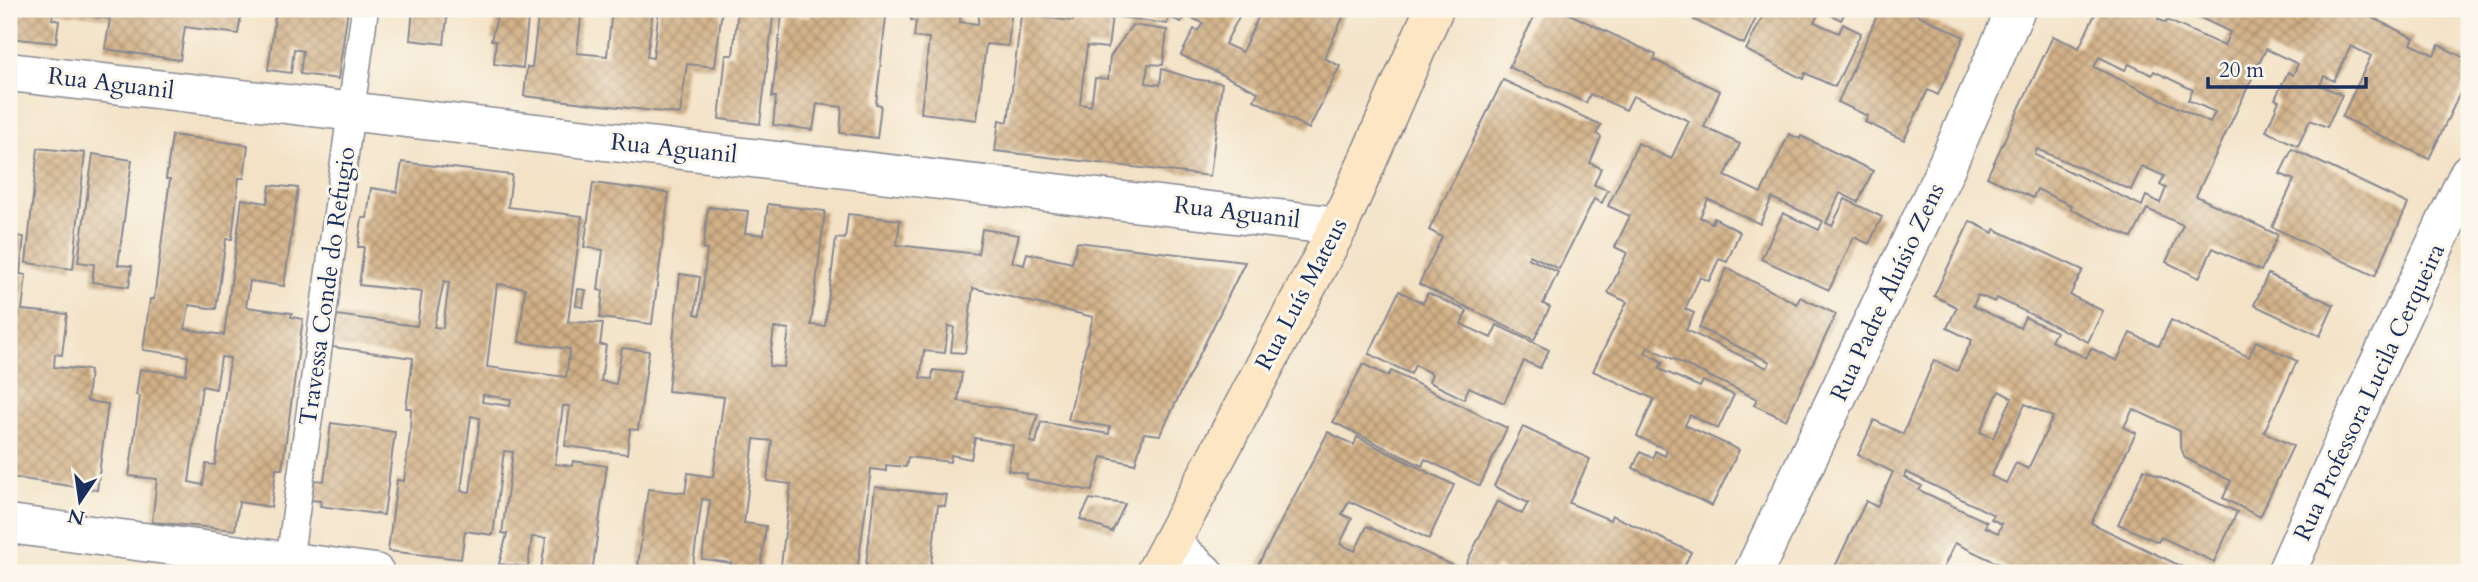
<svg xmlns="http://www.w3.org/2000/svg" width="2478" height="582" viewBox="0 0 2478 582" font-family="Cardo,serif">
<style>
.building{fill:url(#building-cross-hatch);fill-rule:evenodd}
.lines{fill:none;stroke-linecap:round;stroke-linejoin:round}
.lane-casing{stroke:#878892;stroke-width:29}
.street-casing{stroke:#878892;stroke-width:41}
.secondary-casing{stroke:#878892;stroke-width:41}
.lane{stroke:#fff;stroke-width:26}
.street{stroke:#fff;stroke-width:38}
.secondary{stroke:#fce6c4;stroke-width:38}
.labels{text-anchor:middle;stroke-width:6;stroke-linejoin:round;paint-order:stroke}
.street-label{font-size:24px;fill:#1b2f5e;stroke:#fbf7ec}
</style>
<defs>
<pattern id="building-cross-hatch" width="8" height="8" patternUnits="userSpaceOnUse" patternTransform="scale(1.75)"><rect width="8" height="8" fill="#d2b186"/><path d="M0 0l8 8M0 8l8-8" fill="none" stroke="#aa9071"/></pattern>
</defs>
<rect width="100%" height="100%" fill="#fbf7ec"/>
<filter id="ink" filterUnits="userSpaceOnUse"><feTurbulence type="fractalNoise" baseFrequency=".0143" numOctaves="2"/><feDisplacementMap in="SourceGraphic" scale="14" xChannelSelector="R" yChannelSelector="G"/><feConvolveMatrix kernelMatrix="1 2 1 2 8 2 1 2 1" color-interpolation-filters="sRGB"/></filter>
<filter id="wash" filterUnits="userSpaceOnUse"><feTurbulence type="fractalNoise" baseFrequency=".00686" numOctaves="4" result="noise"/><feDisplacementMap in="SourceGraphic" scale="28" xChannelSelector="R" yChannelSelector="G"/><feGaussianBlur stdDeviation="1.57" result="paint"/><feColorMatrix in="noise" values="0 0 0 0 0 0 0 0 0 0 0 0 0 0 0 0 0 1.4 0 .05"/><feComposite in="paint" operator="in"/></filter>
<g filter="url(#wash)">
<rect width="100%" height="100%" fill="#f3e2c6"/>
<g id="blocks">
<path class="building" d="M9,9H54L52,19L59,21L56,43L9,38Z
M56,9H242L238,34L185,27L180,60L105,49L110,19L56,12Z
M276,9H348L338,79L300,74L303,51L294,49L291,73L268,70Z
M413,9H448L444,44L410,40Z
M499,9H529L523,68L494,64L496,41L491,40Z
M539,9H582L577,53L607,56L612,9H653L647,57L653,58L659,9H722L715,67L687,64L680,114L524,96L527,67H532Z
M738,9H774L760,124L719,119L726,55H733Z
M823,9H887L876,104L881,105L877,138L840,133L842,107L817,104L813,130L773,125L776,97H772L782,15L809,18L810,13L822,15Z
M912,9H961L960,22L978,24L980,9H1012L1008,46L986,44L977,120L921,113L929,38L914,37L916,21L911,20Z
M1074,9H1243L1225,44L1242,52L1262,9H1347L1324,58L1340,66L1309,129L1254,100L1258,92L1181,55L1194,29L1198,31L1203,23L1185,15L1181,22L1169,17L1167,24L1112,16L1108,48L1087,46L1080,104L1091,106L1095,78L1108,79L1110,57L1132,25L1167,30L1163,65L1148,64L1146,83L1160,85L1162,69L1194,79L1222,83L1210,176L995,151L999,120L1008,122L1021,15L1073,21Z
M1538,9H1559L1656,55L1654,60L1720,91L1704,127L1740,144L1725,176L1761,193L1789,134L1800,139L1801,136L1873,171L1858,202L1840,193L1826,223L1832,226L1845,199L1882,217L1869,244L1854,237L1829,290L1761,259L1783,213L1819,230L1823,221L1772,198L1760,224L1708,199L1700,217L1712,223L1714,218L1740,232L1727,262L1719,259L1709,281L1700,277L1685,309L1694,313L1686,330L1767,368L1770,362L1699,328L1727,268L1797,304L1800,297L1836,314L1786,420L1754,405L1757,399L1648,347L1645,353L1663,362L1659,369L1700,387L1703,381L1734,395L1718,429L1690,415L1685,425L1739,450L1712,506L1633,468L1640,452L1653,458L1655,451L1665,456L1667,450L1637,436L1654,399L1593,371L1627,302L1608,293L1627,253L1615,247L1630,216L1608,206L1638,143L1671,159L1689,121L1633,96L1626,110L1590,94L1586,103L1509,67Z
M1699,9H1760L1744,44L1694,20Z
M1766,9H1810L1819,13L1814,22L1839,33L1843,24L1861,33L1835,87L1805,73L1803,79L1746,50Z
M1819,9H1847L1841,20Z
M1880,9H1906L1964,37L1938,95L1928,90L1904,140L1865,122L1868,116L1838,102Z
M2090,9H2149L2160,14L2158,19L2166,23L2167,20L2224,46L2230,32L2197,16L2201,9H2354L2414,38L2411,44L2434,55L2439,45L2469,60V74L2429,159L2342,117L2371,56L2351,46L2334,81L2324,76L2320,85L2342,95L2327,127L2310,120L2298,146L2266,131L2279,101L2275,99L2288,72L2293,75L2298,64L2266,49L2196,196L2278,235L2261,271L2213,248L2199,278L2166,262L2183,225L2147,209L2132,238L2070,209L2072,206L2037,189L2033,198L1987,177L2053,36L2079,48L2096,12ZM2099,57L2125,70L2129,64L2152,75L2154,71L2193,90L2188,100L2215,112L2210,123L2094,67ZM2037,149L2131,190L2142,166L2164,176L2160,185L2166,188L2160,203L2146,196L2142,206L2035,155Z
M1503,80L1601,125L1596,134L1601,137L1590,163L1601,168L1594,185L1608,190L1602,203L1594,199L1559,269L1530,255L1528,258L1558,272L1543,304L1550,307L1534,340L1419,284L1442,237L1429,230Z
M172,135L248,145L244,178H239L232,239H226L216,309L189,305L185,329L224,335L242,199L267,203L270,185L298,188L284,286L250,281L246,307L292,313L291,317L303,319L282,469H276L271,507L239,502L235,530L152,522L157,479L129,476L140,396L136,395L140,369L186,375L188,356L143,350L150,299H154L170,179H166ZM221,357L230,358L215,465L206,464L203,485L189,482L202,386L216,389Z
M38,148L85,153L73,269L26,263Z
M2292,149L2408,204L2375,276L2272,227L2294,180L2280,174Z
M93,154L132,160L118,265L132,266L129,287L92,282L94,264L78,262Z
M402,162L512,175L508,207L582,216L568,322L603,323L600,345H606L601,381L616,384L622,348L649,351L638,430L630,429L627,454L565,446L570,406H563L555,464L572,466L573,461L607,466L592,573L541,569L546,538L532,537L528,567L499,564L507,534L502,533L513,452L504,451L493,535L465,531L461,559L388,551L397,480L404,481L410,433L411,408H406L413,358L332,347L337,315L417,326L422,292L359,285L364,247H358L362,218H367L371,188L397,192ZM444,281L449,282L443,328L434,327ZM497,284L525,288L519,342L570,349L566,377L487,367ZM483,395L511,399L510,406L482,402ZM471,416L480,418L470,492L461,491Z
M593,183L669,193L652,324L600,318L603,291L598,290L603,250L584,247Z
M768,204L825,211L811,325L825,326L836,238L845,239L848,214L900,220L897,245L978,254L982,229L1019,235L1012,262L1024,265L1027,253L1072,263L1077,242L1245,262L1160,435L1144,433L1135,464L1102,457L1092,491L1026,479L1027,474L1008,470L1013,445L975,438L971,459L951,455L950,462L908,457L906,467L886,465V471L871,469L857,573H821L812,572V568L781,565L791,484L767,481L772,441L754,439L744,523L766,526L760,573H729L731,563L702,559L710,500L702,499L692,572L638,565L648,489L685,493L688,473L713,477L724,397L668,391L680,274L700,277L695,314L700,315L707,250L703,249L708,207L748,211L745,233L764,235ZM973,288L1093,317L1068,420L1110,427L1109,434L1041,422L1036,443L1030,442L1038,414L958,401L962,373L933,370L932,379L920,378L924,351L945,353L948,326L954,327L951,352L965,353ZM774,328L789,329L784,367L769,366Z
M1970,221L1993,233L1994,229L2083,270L2070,295L2103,311L2088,342L1997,298L1995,302L1978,295L1973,306L2020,328L2025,317L2056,332L2051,341L2086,358L2091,348L2117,361L2130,333L2159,346L2171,320L2249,357L2256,341L2297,361L2264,432L2293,446L2260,517L2223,498L2231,481L2185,458L2180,445V431L2133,409L2124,427L2136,433L2091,523L2195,573H2018L1955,543L1941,573H1832L1866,501L1877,507L1893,472L1858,455L1874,420L1903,434L1934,360L1957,371L1972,340L1947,328L1957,307L1934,296ZM1999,391L2012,398L1993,438L1980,432ZM2025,404L2053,417L2028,469L2016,463L2006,483L1991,476ZM1906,472L1994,515L1991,519L2002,524L1998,533L1985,527L1987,522L1919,490L1922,486L1904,477Z
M9,235L24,237L20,274L26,275L22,310L67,314L62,355L55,354L54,367L90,370L87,401L108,404L97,490L9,477Z
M2268,274L2334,305L2320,336L2254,305Z
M578,289L586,290L583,307L576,306Z
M1399,291L1423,303L1428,293L1467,311L1461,324L1491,338L1497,325L1549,350L1540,368L1524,361L1504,403L1469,387L1464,399L1429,382L1432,374L1415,365L1411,374L1369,354Z
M1363,364L1388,376L1391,371L1507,428L1480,486L1425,459L1422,466L1333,422Z
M331,423L395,432L384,515L320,506L321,501L311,500L314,480L324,481Z
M1523,427L1590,459L1569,503L1610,520L1612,515L1691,552L1681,573H1547L1532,566L1529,573H1510L1496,567L1493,573H1268L1258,565L1328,432L1354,445L1357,437L1454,485L1429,539L1349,501L1342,514L1352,519L1340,544L1355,551L1367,526L1463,570L1497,501L1522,514L1528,503L1494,486Z
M2144,469L2237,512L2214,562L2161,537L2158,542L2118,524Z
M875,487L947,495L945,506L938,505L930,573H865Z
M1090,499L1125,504L1112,532L1080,519Z"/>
</g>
</g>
<g filter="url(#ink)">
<use href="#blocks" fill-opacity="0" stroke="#878892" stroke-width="2"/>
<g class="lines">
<g class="lane-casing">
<path id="lane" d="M289,563L365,9"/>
</g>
<g class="street-casing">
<path id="street" d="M9,72L1339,226
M9,524L375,573
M1172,545L1204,573
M1753,573L1943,174L2016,9
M2286,573L2376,370L2469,173"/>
</g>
<g class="secondary-casing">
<path id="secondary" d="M1155,573L1339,226L1434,9"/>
</g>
<use href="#lane" class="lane"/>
<use href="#street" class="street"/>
<use href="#secondary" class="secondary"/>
</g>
</g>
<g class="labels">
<g class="street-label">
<text transform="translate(111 83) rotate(7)" y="8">Rua Aguanil</text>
<text transform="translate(674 148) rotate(6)" y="8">Rua Aguanil</text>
<text transform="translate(1237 212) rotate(7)" y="8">Rua Aguanil</text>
<text transform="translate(327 286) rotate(-82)" y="8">Travessa Conde do Refugio</text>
<text transform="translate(1887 292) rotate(-65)" y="8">Rua Padre Aluísio Zens</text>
<text transform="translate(1301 294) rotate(-62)" y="8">Rua Luís Mateus</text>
<text transform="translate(2369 392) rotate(-65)" y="8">Rua Professora Lucila Cerqueira</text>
</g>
</g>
<rect width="2478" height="582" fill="none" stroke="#fbf7ec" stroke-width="35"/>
<g transform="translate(80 501) rotate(193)" stroke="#fbf7ec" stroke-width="5" paint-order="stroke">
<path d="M0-5L12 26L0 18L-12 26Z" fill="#1b2f5e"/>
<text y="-10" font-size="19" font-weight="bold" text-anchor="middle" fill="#1b2f5e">N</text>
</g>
<path d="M2208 77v10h158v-10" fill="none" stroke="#1b2f5e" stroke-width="3.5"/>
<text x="2219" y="77" font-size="21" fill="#1b2f5e" stroke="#fbf7ec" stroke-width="5" paint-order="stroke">20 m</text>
</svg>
